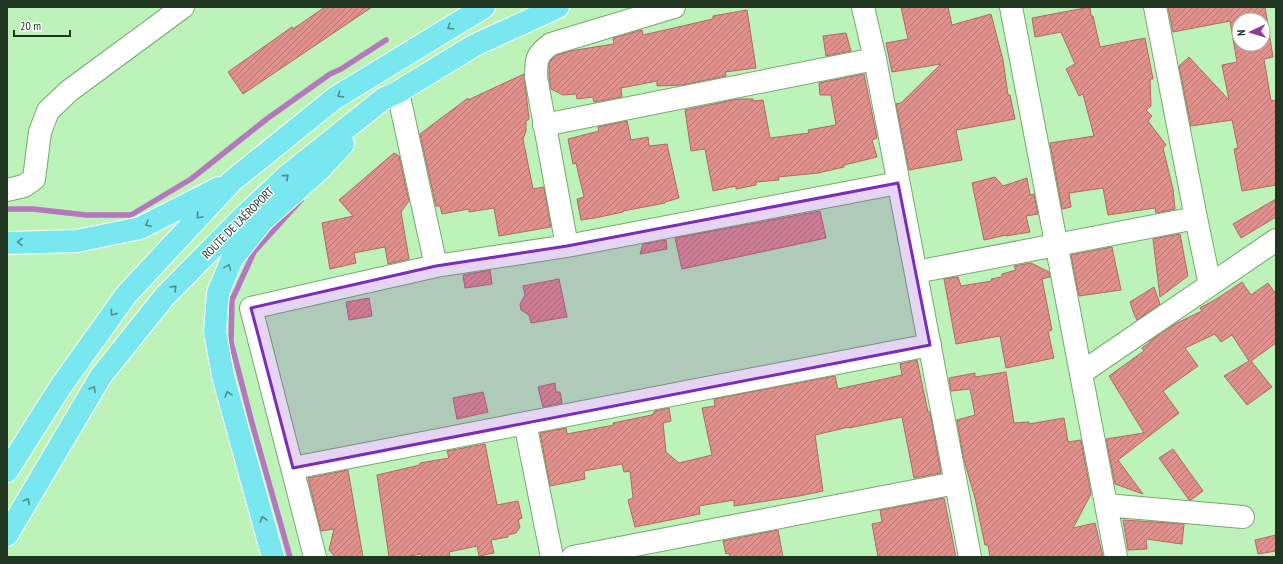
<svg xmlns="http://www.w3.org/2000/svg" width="1283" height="564" viewBox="0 0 1283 564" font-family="'PT Sans Narrow',sans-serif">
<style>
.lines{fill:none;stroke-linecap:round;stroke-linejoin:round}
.stream{stroke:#b577bd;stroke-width:5.5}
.building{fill:url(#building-hatch);stroke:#b16865;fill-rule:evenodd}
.minor-casing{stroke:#76a972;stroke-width:24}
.trunk-casing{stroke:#fff;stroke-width:24}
.minor{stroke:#fff;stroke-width:22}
.trunk{stroke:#78e7f0;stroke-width:22}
.oneway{stroke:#4c8e88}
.marked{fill:#7b2cbf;fill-opacity:0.2;stroke:#7b2cbf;stroke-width:3;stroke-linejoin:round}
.labels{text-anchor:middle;stroke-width:3;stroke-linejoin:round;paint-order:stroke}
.street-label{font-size:12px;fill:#213620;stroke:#fff}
</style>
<defs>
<pattern id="building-hatch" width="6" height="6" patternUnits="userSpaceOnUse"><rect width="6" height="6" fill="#df918d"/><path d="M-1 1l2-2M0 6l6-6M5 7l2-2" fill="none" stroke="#b47773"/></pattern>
</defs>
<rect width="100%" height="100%" fill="#bdf2b8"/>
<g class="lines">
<path class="stream" d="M7,209H33L86,215H131L191,179L268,118L330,74L341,69L386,40
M290,557L252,423L231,342L232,300L254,252L301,200"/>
</g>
<path class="building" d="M325,7H372L243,94L228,72L292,27L293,29Z
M901,7H948L952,25L991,14L1003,60L1008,95H1010L1015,119L956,130L962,160L909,170L896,104L901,103L941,64L892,72L886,43L908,39Z
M1090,7L1091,16H1093L1100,47L1145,38L1153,79H1150L1151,106L1146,110L1152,116L1148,121L1166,145L1163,148L1173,189L1175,209L1156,213L1155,208L1108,215L1103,188L1069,193L1071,207L1062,209L1050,143L1094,136L1083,94L1079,96L1066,69L1075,64L1061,32L1035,37L1032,18Z
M1168,7H1265L1273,57L1264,59L1271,101L1276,100V185L1242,191L1234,149L1238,148L1232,120L1191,126L1179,66L1189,57L1229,100L1222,65L1237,62L1230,21L1173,32ZM1239,20H1263V44H1239Z
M747,10L756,68L725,72L726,76L682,85L657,86V81L621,88L622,97L594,102L593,97L577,99L576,94L563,95L551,89L549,76V64L551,60L557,55L570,51L614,44L613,38L642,30L643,35L713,19V16Z
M846,33L851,51L826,56L823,36Z
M524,74L529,119L526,121V131L523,139L533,189L544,187L551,227L499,236L494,208L469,212V209L442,214L440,206H436L420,134L468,98V100Z
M864,74L877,138L872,140L877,157L844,165V167L818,173L778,177L779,180L756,182V185L736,189V186L713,191L705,149L691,151L685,110L738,99H753V101L763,100L770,138L809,133L808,130L836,125L831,95H820L819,83Z
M627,121L631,140L648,137L649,146L667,144L679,198L665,202V203L623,211V212L595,218L581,220L577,199L584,197L576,163L573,164L568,139L599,131L598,127Z
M394,153L399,156L409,201L401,212L409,259L388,264L385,247L354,253L356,263L330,269L322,223L353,216L339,200Z
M995,177L1003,186L1027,178L1030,195L1034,194L1038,214L1026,216L1030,232L1006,236V235L984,240L972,183Z
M1276,199V217L1241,238L1233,224Z
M820,211L826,238L682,269L675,238Z
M1180,234L1188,276L1160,297L1153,239Z
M666,240L667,249L640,254L643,244Z
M1112,247L1121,290L1079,296L1071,255Z
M1031,263L1049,272L1050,277L1042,279L1052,330L1048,331L1054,358L1006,368L1000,336L956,344L944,279L958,277L961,286L992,281L991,279L1002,277V274L1016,270L1014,266Z
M490,270L492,284L465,288L463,275Z
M559,279L567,317L531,323L529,315L521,310L520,304L525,295L523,286Z
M1242,282L1251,295L1268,283L1276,294V343L1251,361L1272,387L1247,405L1224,376L1249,361L1232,335L1221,342L1215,334L1185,348L1198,366L1163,391L1179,413L1118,460L1143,494L1115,484L1106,439L1144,433L1109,376L1144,351L1142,348L1150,342V341L1175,324L1202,311L1200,308L1218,298Z
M1154,287L1160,304L1137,320L1134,314L1130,302Z
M369,298L372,316L349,320L346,302Z
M917,360L928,412H930L941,473L914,478L902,417L849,428V427L815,435L823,491L799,496L734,506V500L699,506L700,514L635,527L628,500L633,498L630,471L624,472L622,464L584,471L585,479L550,486L540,433L566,428L567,434L614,425L613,423L652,415L655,411L669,408L671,421L663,423L666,452L679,463L712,455L702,408L715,406L714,399L835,376L838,389L902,375L900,364Z
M1006,372L1014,423L1029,422V424L1064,418L1068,442L1081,440L1091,494L1073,528L1095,523L1103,557H990L988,545H985L975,498L963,456L957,420L975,415L970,389L951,391L949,378L975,373V377Z
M555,383L556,392H560L562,403L543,407L538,387Z
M483,392L488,412L457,419L453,398Z
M485,444L497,505L518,501L522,518L518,520L520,527L516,533L508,535V537L491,540L494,553L479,556L477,546L449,552L450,557H422L421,554L405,557H389L377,475L420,465V463L449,458L447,451Z
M1173,449L1203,491L1191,500H1189L1159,458Z
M348,470L363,557H335L329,550L334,529L321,531L308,478Z
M944,498L956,557H878L872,524L882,522L880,510Z
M1123,520L1184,524L1182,544L1146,539L1147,549L1128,550Z
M778,530L783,557H730L729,553L726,554L723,541Z
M1276,535V551L1258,554L1255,540Z"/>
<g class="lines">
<g class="minor-casing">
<path id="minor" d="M863,7L875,59L970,557
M1011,7L1116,557
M1155,7L1196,218L1210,285
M398,92L436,266
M544,125L875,59
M7,190L24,186L34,179L40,132L48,111L69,91L183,7
M567,246L536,77C536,59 536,55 551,44L674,7
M916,272L1196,218
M1081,373L1276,240
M525,423L552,557
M293,468L930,345
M1106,505L1243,517
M315,557L251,308L436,266L567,246L898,183
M573,557L956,483"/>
</g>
<g class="trunk-casing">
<path id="trunk" d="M7,243L77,241L140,228L219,188
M7,471L61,386L126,295L232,181L335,98L484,7
M7,535L101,376L165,296L242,218L288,175L383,99L398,92L475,45L558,7
M273,557L223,376L215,331L218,293L232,259L263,220L320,169L343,144"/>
</g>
<use href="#minor" class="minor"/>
<use href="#trunk" class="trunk"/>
</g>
<defs><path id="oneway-chevron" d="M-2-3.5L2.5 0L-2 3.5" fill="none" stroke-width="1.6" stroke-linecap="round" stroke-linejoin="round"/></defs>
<g class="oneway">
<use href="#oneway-chevron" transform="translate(450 27) rotate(148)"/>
<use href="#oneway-chevron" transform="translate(340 95) rotate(148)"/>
<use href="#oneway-chevron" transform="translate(286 177) rotate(-42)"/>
<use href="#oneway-chevron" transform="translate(199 216) rotate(133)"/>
<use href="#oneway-chevron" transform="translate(148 224) rotate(153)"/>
<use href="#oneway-chevron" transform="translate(20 242) rotate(179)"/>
<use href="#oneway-chevron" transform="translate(228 267) rotate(-69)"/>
<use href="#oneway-chevron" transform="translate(174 288) rotate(-46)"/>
<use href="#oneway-chevron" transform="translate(113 313) rotate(126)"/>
<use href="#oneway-chevron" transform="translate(93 389) rotate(-60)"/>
<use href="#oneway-chevron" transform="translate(228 394) rotate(-106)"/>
<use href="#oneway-chevron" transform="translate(27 501) rotate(-60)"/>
<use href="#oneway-chevron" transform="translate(263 519) rotate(-106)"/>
</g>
<path class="marked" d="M898,183L930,345L293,468L251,308L436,266L567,246Z"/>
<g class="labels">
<g class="street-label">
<text transform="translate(238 223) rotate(-45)" y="4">ROUTE DE L'AÉROPORT</text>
</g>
</g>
<rect width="1283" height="564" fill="none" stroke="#213620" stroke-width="16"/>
<g transform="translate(1251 32) rotate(266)"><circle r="19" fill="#ffffff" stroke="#a6afa6"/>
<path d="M0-3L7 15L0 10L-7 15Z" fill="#9336a0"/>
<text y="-6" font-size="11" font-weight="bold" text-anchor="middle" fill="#213620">N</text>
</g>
<path d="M14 30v6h56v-6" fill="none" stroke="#213620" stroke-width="2"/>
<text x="20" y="30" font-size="12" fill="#213620" stroke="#ffffff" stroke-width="3" paint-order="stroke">20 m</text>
</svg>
